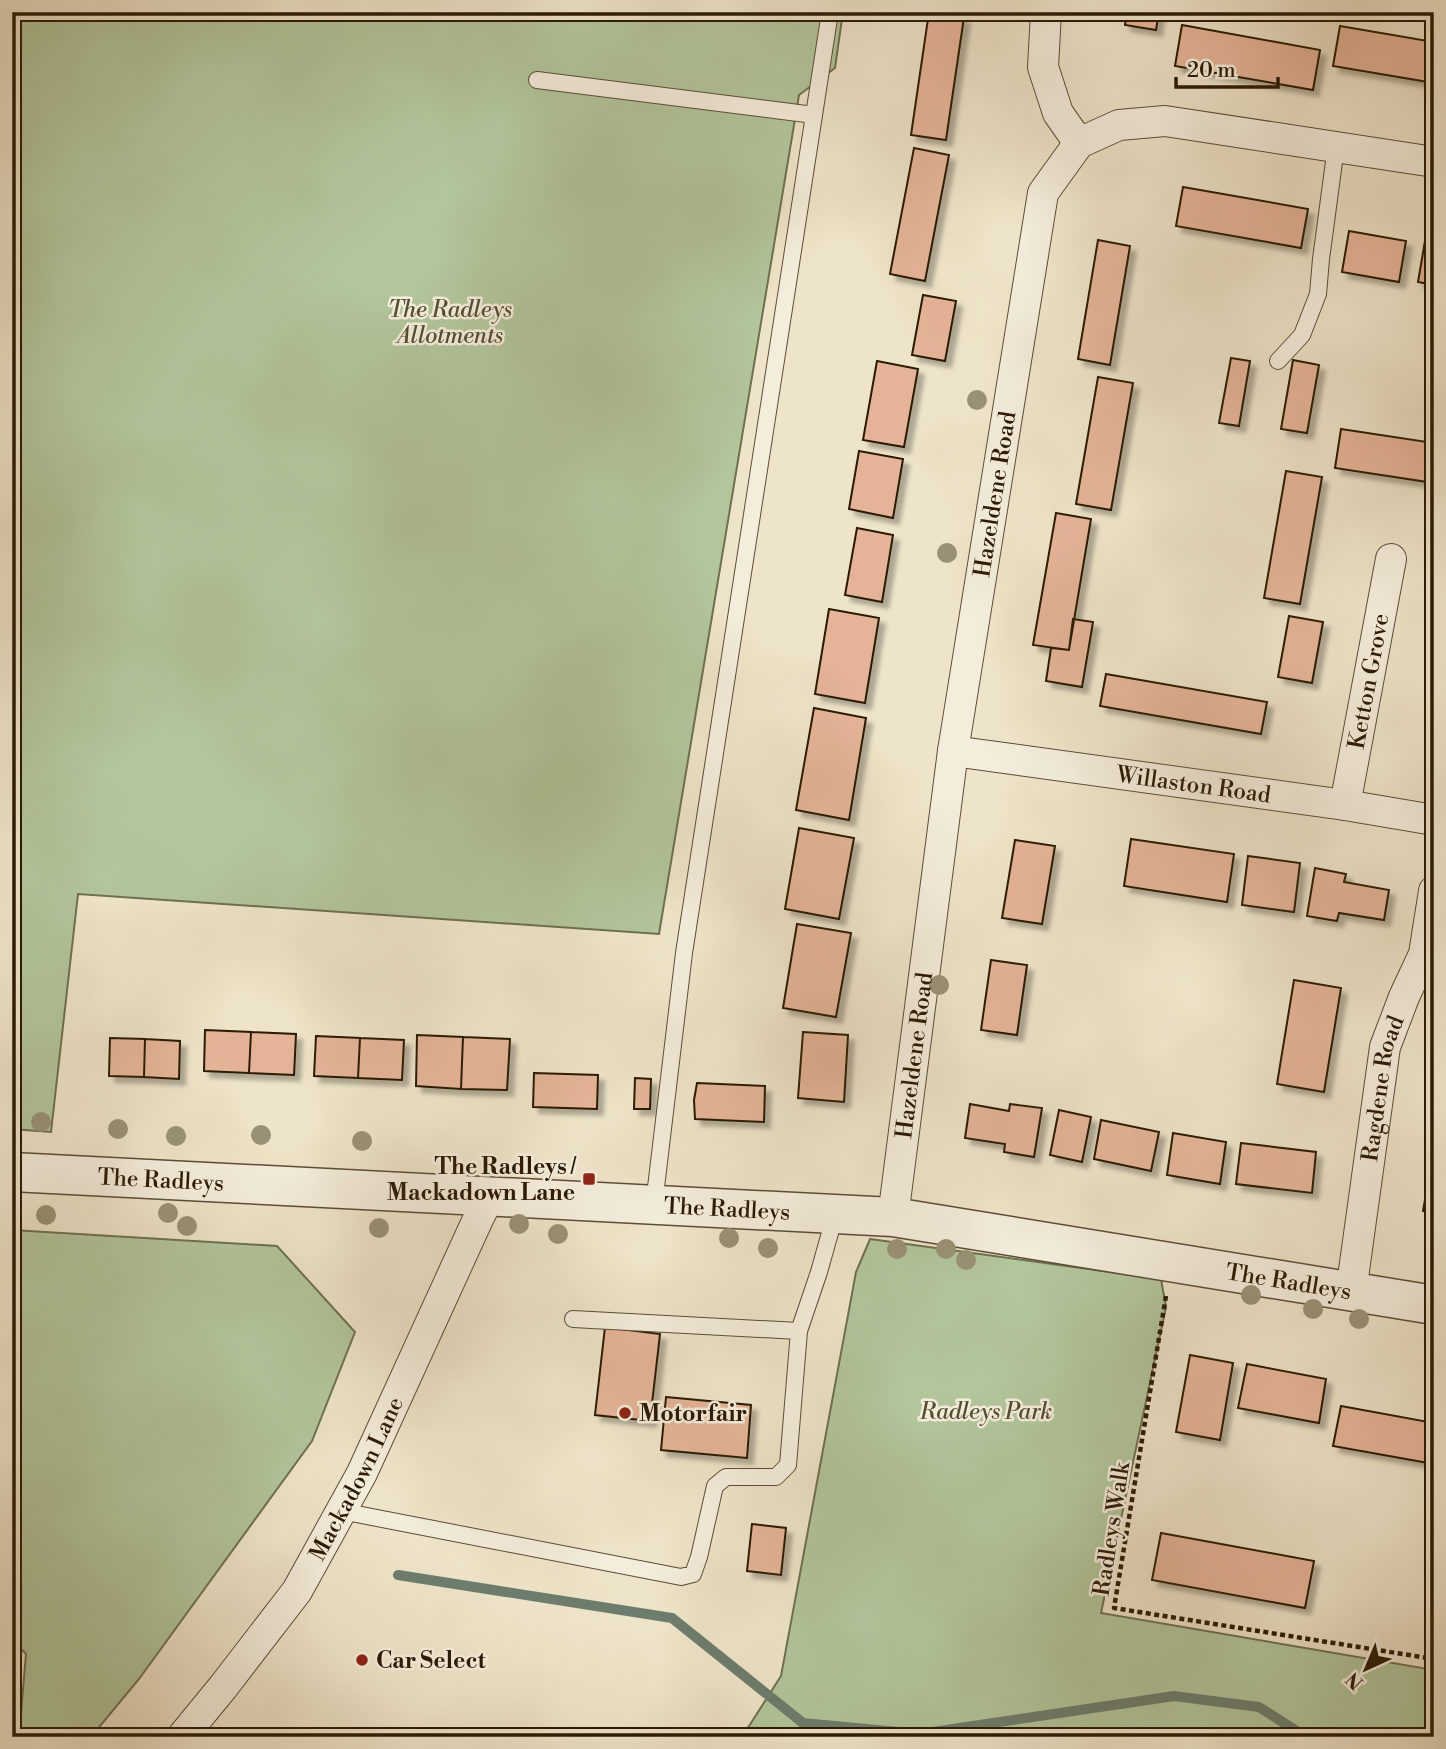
<svg xmlns="http://www.w3.org/2000/svg" width="1446" height="1749" viewBox="0 0 1446 1749" font-family="'Libre Bodoni',serif">
<style>
.green{fill:#b2c59b;stroke:#6e7050;stroke-width:2}
.lines{fill:none;stroke-linecap:round;stroke-linejoin:round}
.stream{stroke:#6d7d6d;stroke-width:10}
.building{fill:#e5b498;stroke:#2b1a05;stroke-width:2;filter:url(#shadow)}
.service-casing{stroke:#5c4c36;stroke-width:18}
.minor-casing{stroke:#5c4c36;stroke-width:32}
.tertiary-casing{stroke:#5c4c36;stroke-width:41}
.path{stroke:#2b1a05;stroke-width:4.5;stroke-dasharray:5 3.5;stroke-linecap:butt}
.service{stroke:#f4eddc;stroke-width:16}
.minor{stroke:#f4eddc;stroke-width:30}
.tertiary{stroke:#f4eddc;stroke-width:38}
.tree{fill:#999176}
.poi-dot{fill:#8f2418;stroke:#f4eddc;stroke-width:2.5}
.labels{text-anchor:middle;stroke-width:5;stroke-linejoin:round;paint-order:stroke}
.park-label{font-size:23px;font-style:italic;fill:#544d32;stroke:#f4eddc}
.street-label{font-size:23px;fill:#2b1a05;stroke:#f4eddc}
.poi-label{font-size:23px;font-weight:bold;fill:#2b1a05;stroke:#f4eddc;text-anchor:start}
</style>
<defs>
<filter id="shadow"><feDropShadow dx="6" dy="6" stdDeviation="2" flood-color="#0004"/></filter>
</defs>
<rect width="100%" height="100%" fill="#eee4c9"/>
<filter id="stains"><feTurbulence type="fractalNoise" baseFrequency=".00286" numOctaves="4"/><feColorMatrix values="0 0 0 0 .2 0 0 0 0 .09 0 0 0 0 .02 0 0 0 .5 -.17"/></filter>
<radialGradient id="worn" r=".72"><stop offset=".6" stop-color="#630" stop-opacity="0"/><stop offset="1" stop-color="#630" stop-opacity=".3"/></radialGradient>
<path class="green" d="M12,12H843L835,68L799,95L659,934L78,894L51,1132L12,1129Z
M12,1230L277,1246L355,1332L312,1441L139,1679L91,1737H16L20,1725L26,1654L12,1640Z
M870,1239L1161,1279L1166,1307L1101,1613L1434,1670V1737H742L781,1676L856,1272Z"/>
<g class="lines">
<path class="stream" d="M398,1575L672,1618L803,1723L919,1734L1174,1696L1259,1707L1306,1737"/>
</g>
<path class="building" d="M929,12L964,17L946,140L911,135Z
M1127,12H1159L1156,30L1125,25Z
M1182,25L1320,50L1313,90L1175,66Z
M1340,26L1434,42V83L1333,66Z
M914,148L949,155L925,281L890,274Z
M1183,187L1308,209L1301,248L1176,226Z
M1349,231L1406,241L1399,282L1342,272Z
M1098,240L1130,246L1110,365L1078,359Z
M1425,241L1434,243V285L1418,282Z
M923,295L956,301L945,361L912,355Z
M1231,358L1250,361L1239,426L1219,423Z
M1293,360L1319,365L1307,433L1281,429Z
M877,361L918,369L904,447L863,440Z
M1098,377L1133,383L1111,510L1076,504Z
M1341,429L1434,443V483L1335,468Z
M859,451L903,459L893,518L849,509Z
M1286,471L1322,477L1300,604L1264,598Z
M1056,513L1091,519L1069,650L1033,645Z
M857,528L893,535L882,602L845,595Z
M829,609L879,618L865,703L815,694Z
M1289,616L1323,622L1312,683L1278,677Z
M1073,619L1093,622L1082,687L1046,681L1051,648L1069,650Z
M1434,643V697H1428Z
M1106,674L1267,702L1261,734L1100,706Z
M814,708L866,718L849,820L796,810Z
M799,828L854,838L839,919L785,909Z
M1131,839L1234,854L1227,902L1124,886Z
M1015,840L1055,846L1042,924L1002,918Z
M1248,856L1300,863L1294,912L1242,905Z
M1315,868L1346,874L1344,882L1389,890L1384,920L1339,913L1337,921L1307,916Z
M797,924L851,933L836,1017L783,1008Z
M991,960L1027,965L1017,1035L981,1030Z
M1294,980L1341,988L1324,1092L1277,1084Z
M205,1030L251,1032L249,1073L204,1071Z
M251,1032L296,1034L294,1075L249,1073Z
M803,1032L848,1035L844,1102L798,1098Z
M417,1035L463,1037L461,1089L416,1086Z
M316,1036L360,1038L358,1078L314,1076Z
M463,1037L510,1039L507,1090L461,1089Z
M110,1038L145,1039L144,1077L109,1076Z
M360,1038L404,1040L402,1080L358,1078Z
M145,1039L180,1041L179,1079L144,1077Z
M534,1073L598,1075L597,1109L533,1107Z
M635,1078L651,1079L650,1109H634Z
M697,1083L765,1086L764,1122L695,1119L694,1100Z
M970,1104L1009,1111L1010,1104L1042,1108L1034,1157L1004,1152L1005,1144L965,1138Z
M1059,1110L1091,1117L1082,1162L1050,1155Z
M1101,1120L1159,1132L1151,1171L1094,1159Z
M1173,1133L1226,1142L1220,1184L1167,1175Z
M1241,1143L1316,1152L1312,1193L1236,1184Z
M1428,1183L1434,1184V1213L1423,1211Z
M605,1327L660,1334L650,1421L595,1415Z
M1190,1355L1233,1363L1220,1440L1176,1432Z
M1247,1364L1326,1379L1319,1423L1238,1408Z
M666,1397L751,1405L747,1458L661,1450Z
M1341,1406L1434,1423V1464L1333,1446Z
M752,1524L786,1528L781,1575L747,1571Z
M1161,1533L1314,1561L1305,1608L1152,1580Z"/>
<g class="lines">
<g class="service-casing">
<path id="service" d="M537,80L814,115
M1278,361L1302,335L1318,294L1321,259L1336,147
M654,1204L684,953L830,12
M573,1319L799,1331
M341,1511L681,1577L693,1574L699,1557L715,1486L726,1477H776L788,1465L799,1331L819,1272L835,1215"/>
</g>
<g class="minor-casing">
<g id="minor">
<path d="M1046,12L1043,67L1058,113L1079,143"/>
<path id="s1" d="M953,751L1345,805L1434,820"/>
<path id="s2" d="M1345,805L1391,559"/>
<path id="s3" d="M893,1217L953,751L1043,193L1079,143L1119,125L1165,121L1434,162"/>
<path id="s4" d="M1351,1292L1385,1047L1404,997L1424,954L1434,891"/>
<path id="s5" d="M182,1737L223,1687L297,1591L362,1473L478,1219L489,1197"/>
</g>
</g>
<g class="tertiary-casing">
<g id="tertiary">
<path id="s6" d="M12,1172L893,1217L1434,1305"/>
</g>
</g>
<path class="path" d="M1166,1296L1114,1608L1434,1659"/>
<use href="#service" class="service"/>
<use href="#minor" class="minor"/>
<use href="#tertiary" class="tertiary"/>
</g>
<g class="tree">
<circle cx="977" cy="400" r="10"/>
<circle cx="947" cy="553" r="10"/>
<circle cx="939" cy="985" r="10"/>
<circle cx="41" cy="1122" r="10"/>
<circle cx="118" cy="1129" r="10"/>
<circle cx="261" cy="1135" r="10"/>
<circle cx="176" cy="1136" r="10"/>
<circle cx="362" cy="1141" r="10"/>
<circle cx="168" cy="1213" r="10"/>
<circle cx="46" cy="1215" r="10"/>
<circle cx="519" cy="1224" r="10"/>
<circle cx="187" cy="1226" r="10"/>
<circle cx="379" cy="1228" r="10"/>
<circle cx="558" cy="1234" r="10"/>
<circle cx="729" cy="1238" r="10"/>
<circle cx="768" cy="1248" r="10"/>
<circle cx="897" cy="1249" r="10"/>
<circle cx="946" cy="1249" r="10"/>
<circle cx="966" cy="1260" r="10"/>
<circle cx="1251" cy="1295" r="10"/>
<circle cx="1313" cy="1309" r="10"/>
<circle cx="1359" cy="1319" r="10"/>
</g>
<g class="poi-dot">
<rect x="582" y="1172" width="14" height="14" rx="3.5"/>
<circle cx="625" cy="1413" r="7"/>
<circle cx="362" cy="1660" r="7"/>
</g>
<g class="labels">
<g class="park-label">
<text x="450" y="317">The Radleys<tspan x="450" dy="26">Allotments</tspan></text>
<text x="986" y="1419">Radleys Park</text>
</g>
<g class="street-label">
<text dy="8" stroke="none"><textPath href="#s3" startOffset="730">Hazeldene Road</textPath></text>
<text dy="8" stroke="none"><textPath href="#s2" startOffset="126">Ketton Grove</textPath></text>
<text dy="8" stroke="none"><textPath href="#s1" startOffset="243">Willaston Road</textPath></text>
<text dy="8" stroke="none"><textPath href="#s3" startOffset="163">Hazeldene Road</textPath></text>
<text dy="8" stroke="none"><textPath href="#s4" startOffset="206">Ragdene Road</textPath></text>
<text dy="8" stroke="none"><textPath href="#s6" startOffset="149">The Radleys</textPath></text>
<text dy="8" stroke="none"><textPath href="#s6" startOffset="716">The Radleys</textPath></text>
<text dy="8" stroke="none"><textPath href="#s6" startOffset="1283">The Radleys</textPath></text>
<text dy="8" stroke="none"><textPath href="#s5" startOffset="313">Mackadown Lane</textPath></text>
<text transform="translate(1111 1529) rotate(-81)" y="8">Radleys Walk</text>
</g>
<g class="poi-label">
<text x="575" y="1174" text-anchor="end">The Radleys /<tspan x="575" dy="26">Mackadown Lane</tspan></text>
<text x="639" y="1421">Motorfair</text>
<text x="376" y="1668">Car Select</text>
</g>
</g>
<rect width="1446" height="1749" fill="none" stroke="#eee4c9" stroke-width="42"/>
<rect x="14" y="14" width="1418" height="1721" fill="none" stroke="#2b1a05" stroke-width="3.5"/>
<rect x="21" y="21" width="1404" height="1707" fill="none" stroke="#2b1a05" stroke-width="2"/>
<g transform="translate(1366 1669) rotate(224)" stroke="#f4eddc" stroke-width="5" paint-order="stroke">
<path d="M0-5L12 26L0 18L-12 26Z" fill="#2b1a05"/>
<text y="-10" font-size="19" font-weight="bold" text-anchor="middle" fill="#2b1a05">N</text>
</g>
<path d="M1176 77v10h102v-10" fill="none" stroke="#2b1a05" stroke-width="3.5"/>
<text x="1187" y="77" font-size="21" fill="#2b1a05" stroke="#f4eddc" stroke-width="5" paint-order="stroke">20 m</text>
<rect width="100%" height="100%" filter="url(#stains)"/>
<rect width="100%" height="100%" fill="url(#worn)"/>
</svg>
